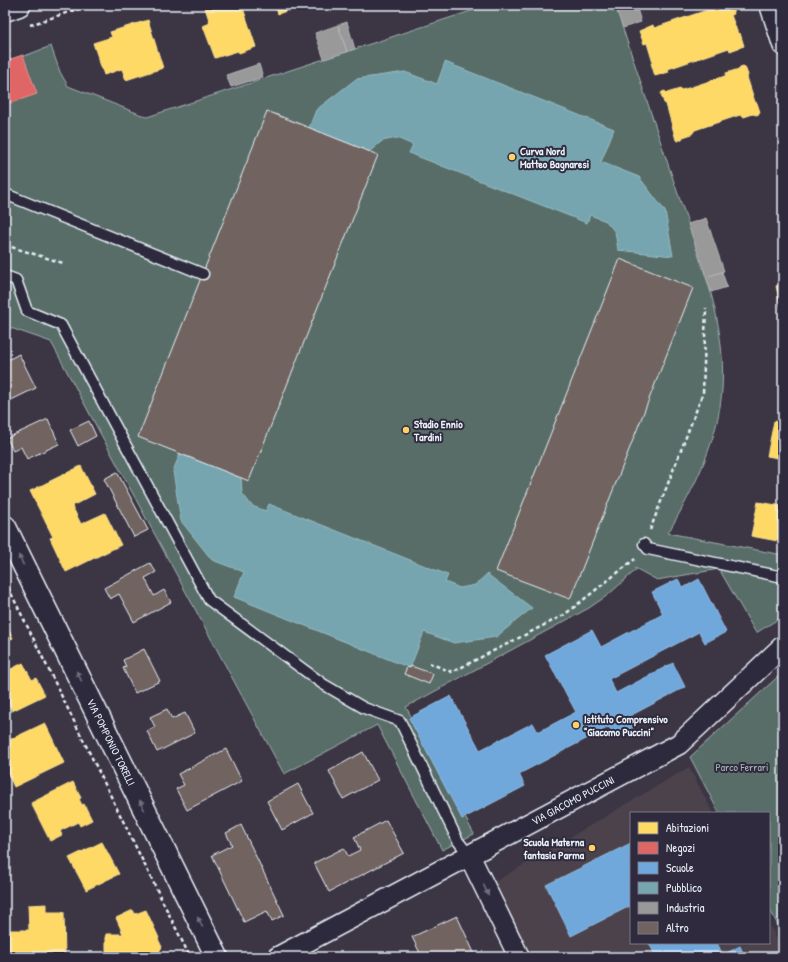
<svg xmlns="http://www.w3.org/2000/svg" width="788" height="962" viewBox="0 0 788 962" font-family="'Patrick Hand',sans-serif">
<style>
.built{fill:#4c434c}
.green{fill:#586d68;stroke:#a0afb0}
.homes{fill:#ffd966;stroke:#f8e092}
.shops{fill:#e06666;stroke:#e29092}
.schools{fill:#6fa8dc;stroke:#93bee4}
.public{fill:#76a5af;stroke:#98bcc5}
.industry{fill:#999;stroke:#b1b3b6}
.building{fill:#71635f;stroke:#e8f1f8}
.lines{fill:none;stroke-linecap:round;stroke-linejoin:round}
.lane-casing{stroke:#e8f1f8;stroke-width:13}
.street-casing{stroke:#e8f1f8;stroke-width:23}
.secondary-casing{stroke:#e8f1f8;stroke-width:25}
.path{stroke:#e8f1f8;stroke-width:2.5;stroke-dasharray:4 3;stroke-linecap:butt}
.lane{stroke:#2f2a3d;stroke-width:10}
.street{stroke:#2f2a3d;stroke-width:20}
.secondary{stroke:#2f2a3d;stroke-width:22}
.oneway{fill:#70707e}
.poi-dot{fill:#ffd166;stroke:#2f2a3d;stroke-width:1.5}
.labels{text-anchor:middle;stroke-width:4;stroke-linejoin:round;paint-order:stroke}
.poi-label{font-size:11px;font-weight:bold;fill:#e8f1f8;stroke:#2f2a3d;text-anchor:start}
.street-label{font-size:11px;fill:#e8f1f8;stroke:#2f2a3d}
.park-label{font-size:11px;fill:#a7b6b7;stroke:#2f2a3d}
</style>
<rect width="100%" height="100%" fill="#3c3544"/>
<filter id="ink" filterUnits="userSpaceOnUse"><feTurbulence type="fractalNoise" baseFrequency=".025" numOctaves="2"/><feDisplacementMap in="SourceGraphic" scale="8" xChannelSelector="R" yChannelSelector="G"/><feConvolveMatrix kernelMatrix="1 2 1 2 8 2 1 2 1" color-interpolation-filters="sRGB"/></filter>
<g filter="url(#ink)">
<path class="built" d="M689,767L713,813H631V943H769V924L783,951V957H531L493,883Z"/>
<path class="green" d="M489,5H615C636,68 657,131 678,194C700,258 727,321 722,390C718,441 694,489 668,533L783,555V616L756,633L719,569L657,580L635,568L636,570L608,595L589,608L406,707L474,834L442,850L377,725L284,774L51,342L5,326V61L23,55L24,56L51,46L60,72L68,86L147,117Z
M783,672V935L769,908V813H719L690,757Z"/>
<path class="homes" d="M204,5H242L256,47L239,53L238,51L215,58L203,26L210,23Z
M275,5H303L278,14Z
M715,5H731L734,14L731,15L738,34L740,33L744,46L730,51L729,48L668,69L669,72L655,76L651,63H653L647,43L644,44L639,31L653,25L654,28L716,7Z
M148,20L163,68L126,80L122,69L104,75L93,43L112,37L110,32Z
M743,66L745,67L748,75L747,77L755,102L757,103L760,112L759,114L756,115L753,114L744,117L740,115L695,130L692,134L683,137L682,139L678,141L676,140L666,104L664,103L661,94L662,92L665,91L667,93L680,89L682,90L725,76L726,73L739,69L740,67Z
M783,284V316L776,286Z
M774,421L783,423V459L767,456Z
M81,466L95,494L72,506L81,524L105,513L121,545L66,572L50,538L53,537L30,491Z
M758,502L783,506V542L751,536Z
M5,623L13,638L5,642Z
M23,663L32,680L36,678L45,695L12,711L8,702L5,703V672Z
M45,723L64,763L14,787L5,768V742Z
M73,782L81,798L79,799L82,805L84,804L92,820L80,826L78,822L60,831L62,835L50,841L31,803Z
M102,842L119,874L86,890L69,858Z
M47,904V912H64L65,957H5V930H29L28,905Z
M133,910L135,914L146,910L159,938L158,939L162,947L156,957H111V954H106V934H123L116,918Z"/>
<path class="shops" d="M23,55L37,94L5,105V61Z"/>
<path class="schools" d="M678,579L683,588L699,579L726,632L705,643L699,632L609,679L616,693L673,663L685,687L628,717L634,727L615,738L609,727L519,774L525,786L462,819L409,718L451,696L480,750L533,723L538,732L576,712L545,655L592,630L601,647L663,614L652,592Z
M631,843V907L630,906L571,936L546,885Z
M649,943H717L723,955L740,946L745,957H656Z"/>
<path class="public" d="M445,62L614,129L601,162L639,177L665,211L673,256L618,250L615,232L606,221L590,215L587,223L409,153L413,145L397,138L382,141L369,152L309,128L316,110L356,79L405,72L437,84Z
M180,454L241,477L242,493L252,506L266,511L269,504L448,575L445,582L460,588L475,585L487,574L532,608L496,637L454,643L424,632L410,668L234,597L244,572L212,560L181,521L173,471Z"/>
<path class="industry" d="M615,5H636L641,22L623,28Z
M347,22L355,49L347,52L338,25Z
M338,25L347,52L324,59L315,33Z
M259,64L263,77L231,87L226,75Z
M706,218L724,271L706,277L688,224Z
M722,272L727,287L711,292L706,277Z"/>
<path class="building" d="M6,41L10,52L5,53V42Z
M267,111L378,155L249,481L138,437Z
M620,259L693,288L570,599L496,571Z
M19,354L36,388L5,403V359L6,361Z
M48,419L59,444L27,459L21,447L13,451L7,438Z
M89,421L96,436L78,446L70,430Z
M117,472L148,530L134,537L104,479Z
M150,563L156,572L145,578L154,596L164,590L171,602L134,622L119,594L110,599L104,588Z
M144,649L160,681L135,693L123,668L126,667L123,660Z
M411,666L433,674L429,684L404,674L407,667L410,668Z
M167,709L172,719L185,713L195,733L157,752L147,731L155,727L150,717Z
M226,749L242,781L187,810L176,789L184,785L178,774Z
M363,752L378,780L343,799L329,771Z
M298,784L313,813L282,830L267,801Z
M386,820L404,853L329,892L314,863L344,848L348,856L360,850L354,837Z
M241,825L284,915L272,921L267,911L244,922L212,855L232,845L226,833Z
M457,916L476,957H422L412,937Z"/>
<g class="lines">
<g class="lane-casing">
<path id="lane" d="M5,194L203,274
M5,280L8,277L16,280L27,311L61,325L209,600L323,684L364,708L400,721L458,841L469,855
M644,544L648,549L783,577"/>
</g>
<g class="street-casing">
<g id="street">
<path d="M770,5L783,45"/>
<path d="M469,855L519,957"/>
<path id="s1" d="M278,957L679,744L783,646"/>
</g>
</g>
<g class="secondary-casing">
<g id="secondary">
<path d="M5,10L19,5"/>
<path id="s2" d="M5,527L217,957"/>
</g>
</g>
<path class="path" d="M30,25L90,5
M5,245L63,263
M650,530L703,393L706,308
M5,581L190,957
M429,663L452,672L564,615L635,559"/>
<use href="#lane" class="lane"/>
<use href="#street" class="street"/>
<use href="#secondary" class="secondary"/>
</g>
<defs><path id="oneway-solid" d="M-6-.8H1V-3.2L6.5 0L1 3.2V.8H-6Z"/></defs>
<g class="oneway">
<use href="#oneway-solid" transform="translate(21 560) rotate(-116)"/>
<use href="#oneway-solid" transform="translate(79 676) rotate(-116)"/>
<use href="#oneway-solid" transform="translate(142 805) rotate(-116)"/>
<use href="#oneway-solid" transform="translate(486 890) rotate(64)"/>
<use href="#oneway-solid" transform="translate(200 922) rotate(-116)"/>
</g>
</g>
<g class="poi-dot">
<circle cx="512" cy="157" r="4"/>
<circle cx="406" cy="430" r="4"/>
<circle cx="576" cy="725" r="4"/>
<circle cx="592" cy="848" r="4"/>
</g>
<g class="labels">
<g class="poi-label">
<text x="520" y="155">Curva Nord<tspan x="520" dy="13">Matteo Bagnaresi</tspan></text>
<text x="414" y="428">Stadio Ennio<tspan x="414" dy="13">Tardini</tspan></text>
<text x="584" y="723">Istituto Comprensivo<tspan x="584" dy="13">"Giacomo Puccini"</tspan></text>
<text x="584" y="846" text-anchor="end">Scuola Materna<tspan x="584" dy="13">fantasia Parma</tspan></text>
</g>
<g class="street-label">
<text dy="4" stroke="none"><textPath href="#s2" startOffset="240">VIA POMPONIO TORELLI</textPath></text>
<text dy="4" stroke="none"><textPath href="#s1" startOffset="334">VIA GIACOMO PUCCINI</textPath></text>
</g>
<g class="park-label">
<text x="742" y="771">Parco Ferrari</text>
</g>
</g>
<rect width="788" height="962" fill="none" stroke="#2f2a3d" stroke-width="20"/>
<rect x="10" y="10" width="768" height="942" fill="none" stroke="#e8f1f8" stroke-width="1.5" filter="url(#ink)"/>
<rect x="630" y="812" width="140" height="132" fill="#2f2a3d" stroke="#797a88"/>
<rect x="638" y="822" width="20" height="12" fill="#ffd966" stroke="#797a88"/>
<text x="666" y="832" font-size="12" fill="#e8f1f8">Abitazioni</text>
<rect x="638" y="842" width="20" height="12" fill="#e06666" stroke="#797a88"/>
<text x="666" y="852" font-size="12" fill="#e8f1f8">Negozi</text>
<rect x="638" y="862" width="20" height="12" fill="#6fa8dc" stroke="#797a88"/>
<text x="666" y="872" font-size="12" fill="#e8f1f8">Scuole</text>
<rect x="638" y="882" width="20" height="12" fill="#76a5af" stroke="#797a88"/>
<text x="666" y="892" font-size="12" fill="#e8f1f8">Pubblico</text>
<rect x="638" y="902" width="20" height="12" fill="#999999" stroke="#797a88"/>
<text x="666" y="912" font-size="12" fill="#e8f1f8">Industria</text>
<rect x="638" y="922" width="20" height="12" fill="#71635f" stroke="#797a88"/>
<text x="666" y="932" font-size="12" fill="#e8f1f8">Altro</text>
</svg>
